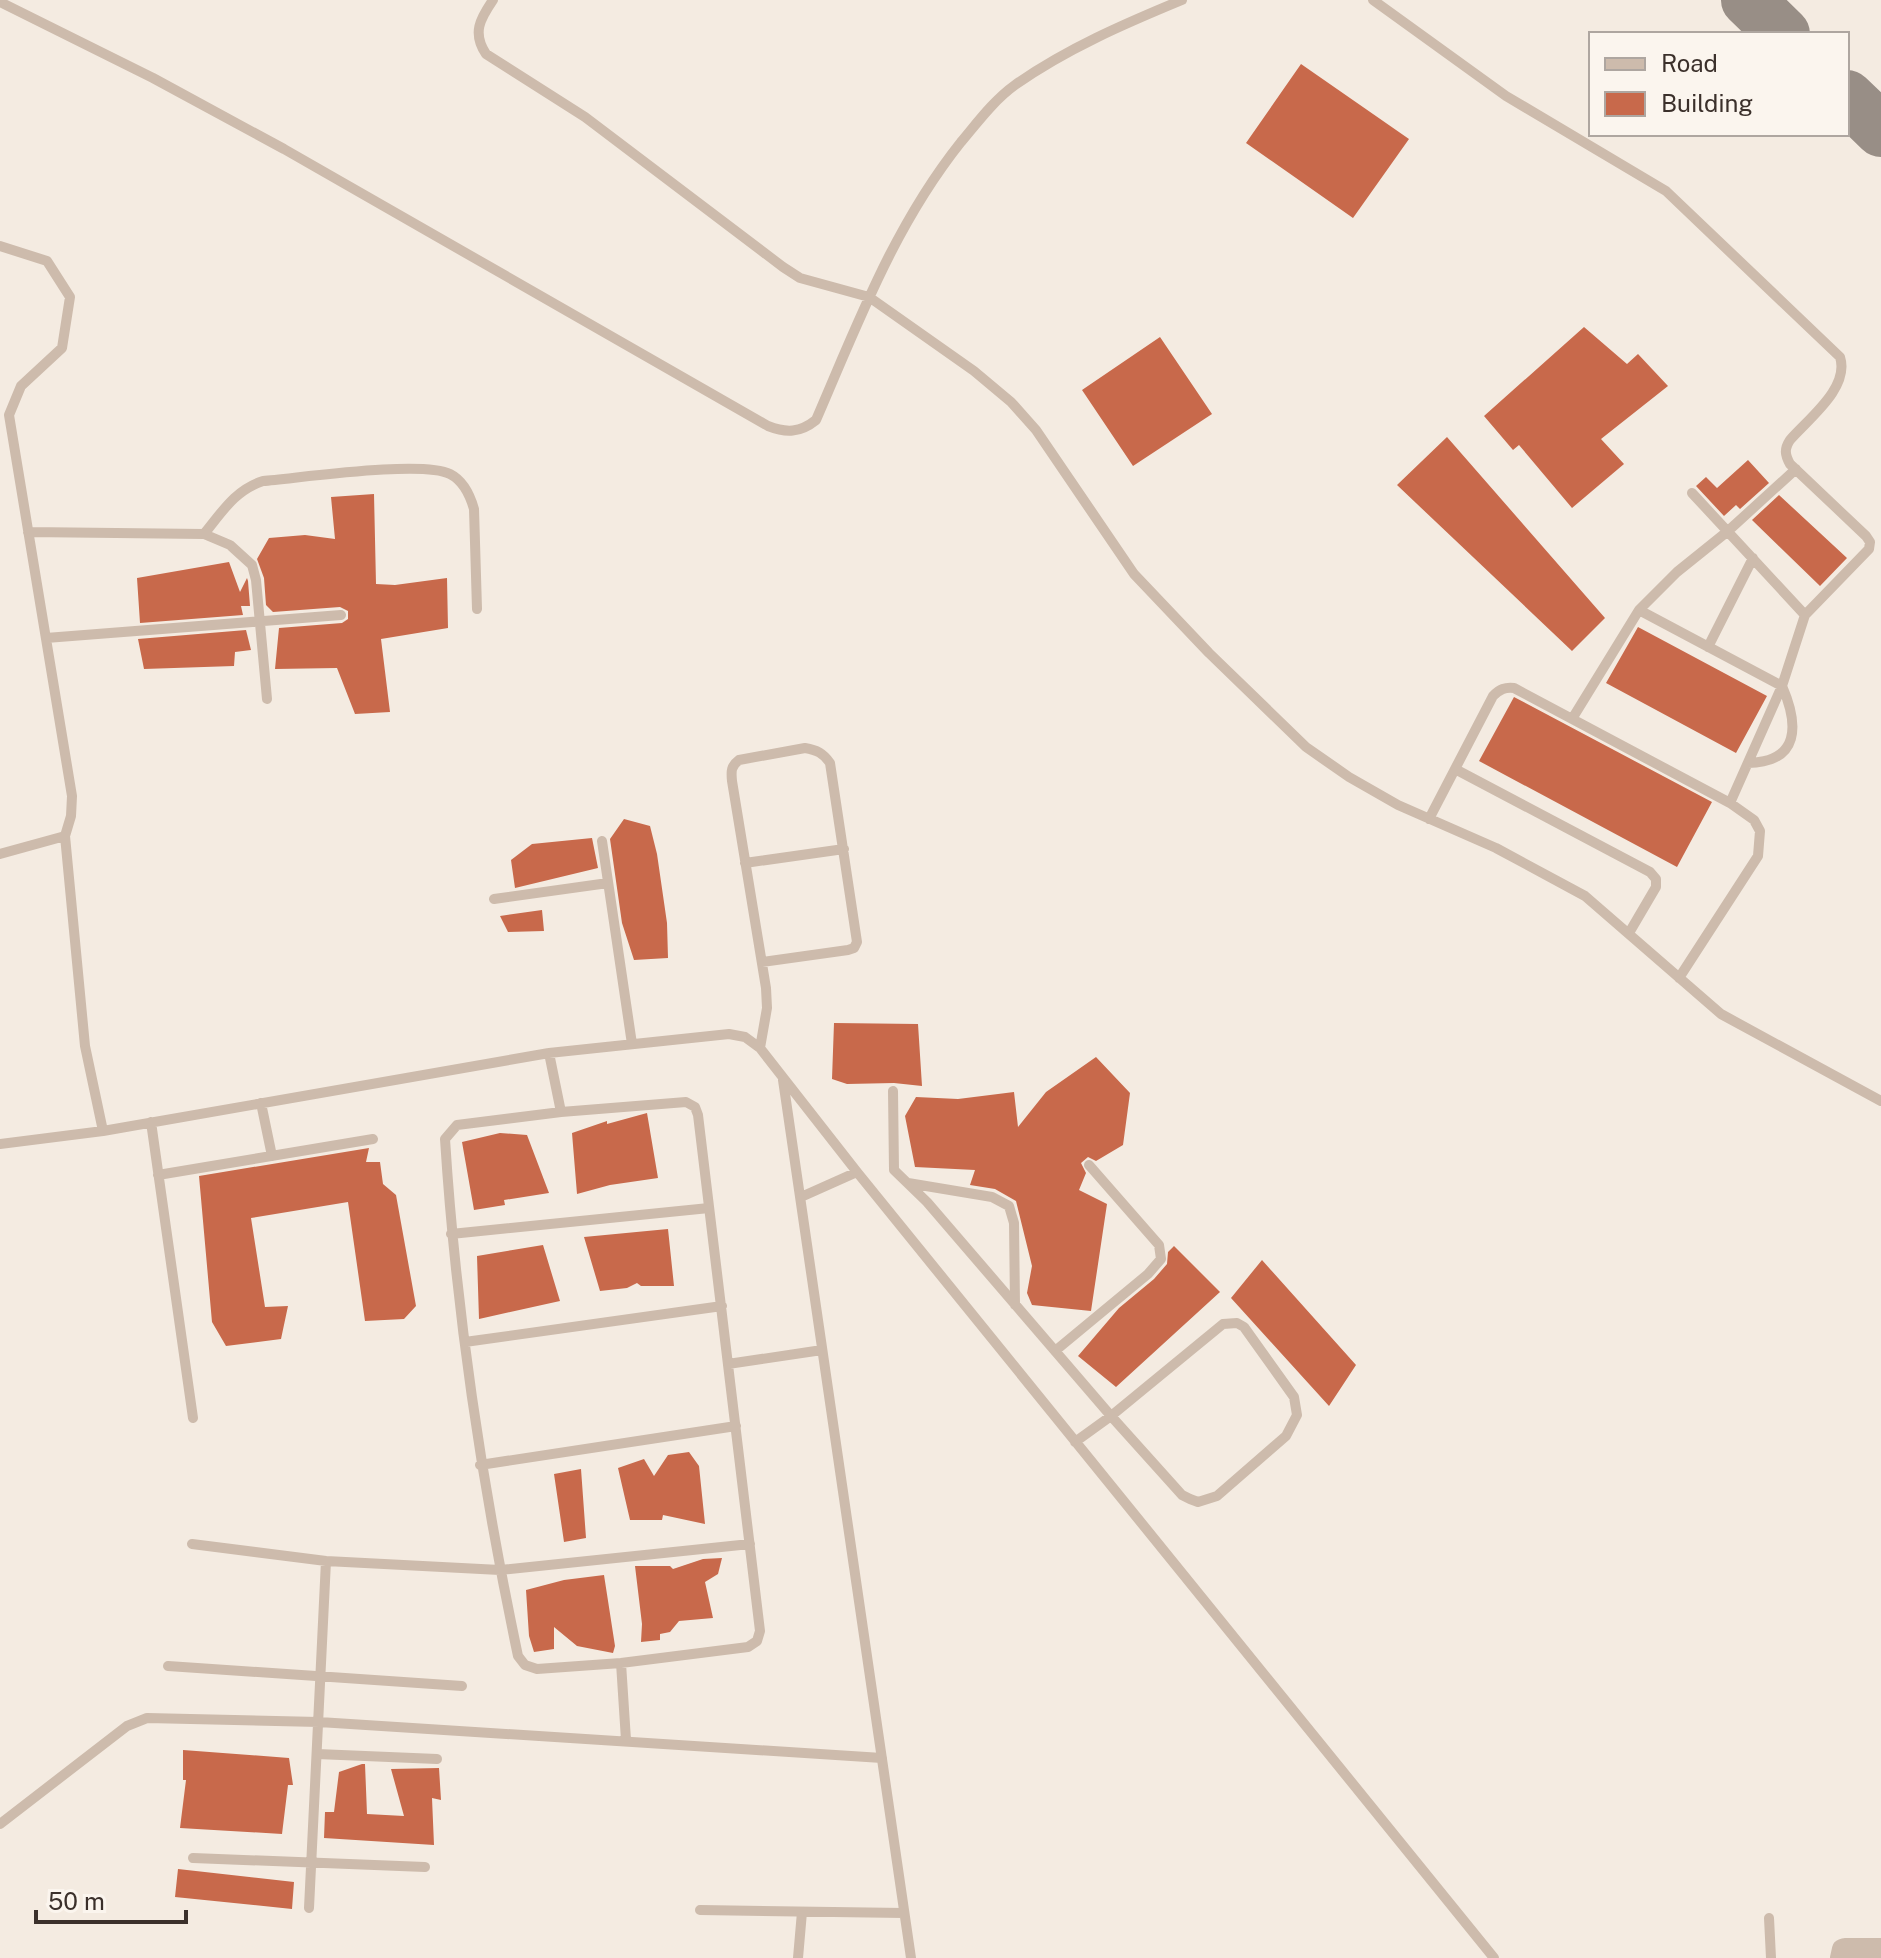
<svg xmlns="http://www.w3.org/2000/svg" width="1881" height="1958" viewBox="0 0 1881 1958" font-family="'Public Sans',sans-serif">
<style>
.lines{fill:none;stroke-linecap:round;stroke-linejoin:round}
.taxiway{stroke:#988e86;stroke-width:54}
.building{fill:#c8694b}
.lane{stroke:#cdbbac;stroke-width:10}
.street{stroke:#cdbbac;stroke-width:20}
</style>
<rect width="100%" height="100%" fill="#f4ebe1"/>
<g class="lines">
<path class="taxiway" d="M1748,0L1783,34
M1847,97L1881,130"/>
</g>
<path class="building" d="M1301,64L1409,139L1353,218L1246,143Z
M1584,327L1627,364L1638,354L1668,386L1601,439L1624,464L1572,508L1519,445L1513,450L1484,416Z
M1160,337L1212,414L1133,466L1082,390Z
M1447,437L1605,618L1572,651L1397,485Z
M1748,460L1769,483L1740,509L1736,505L1724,516L1696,486L1706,477L1717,488Z
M374,494L376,584L395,585L447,578L448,628L381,639L390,712L355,714L337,668L275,669L279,628L342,623L348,619V611L340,607L273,612L266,605L264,578L257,559L269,538L305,535L335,539L331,497Z
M1779,495L1847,558L1820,586L1752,520Z
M229,562L240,592L247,578L248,581L250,606H241L243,615L140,623L137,578Z
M1638,627L1767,696L1736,753L1606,683Z
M246,630L251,650L235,652L234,666L144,669L138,639Z
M1514,697L1712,802L1677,867L1479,761Z
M624,819L650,826L657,854L667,923L668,958L634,960L622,923L610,839Z
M592,838L598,868L515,888L511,860L532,844Z
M542,910L544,931L508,932L500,916Z
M834,1023L918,1024L922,1086L894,1083L847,1084L832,1079Z
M1096,1057L1130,1093L1123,1145L1096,1161L1088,1157L1081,1163L1086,1173L1079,1190L1107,1204L1091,1311L1032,1305L1027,1293L1032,1266L1016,1201L995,1189L970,1185L975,1170L915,1167L905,1116L916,1097L958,1099L1014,1092L1018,1127L1046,1092Z
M647,1113L658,1178L610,1185L577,1194L572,1133L607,1121V1124Z
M500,1133L527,1135L549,1193L504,1200L505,1205L474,1210L462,1142Z
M369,1148L366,1162H380L383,1184L396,1195L416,1306L404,1319L365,1321L348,1202L251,1218L265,1307L288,1306L281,1339L226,1346L212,1322L199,1176Z
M668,1229L674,1286H641L637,1283L627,1288L600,1291L584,1237Z
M543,1245L560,1301L479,1319L477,1256Z
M1174,1246L1220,1292L1116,1387L1078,1356L1119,1308L1154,1279L1167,1264L1168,1252Z
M1262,1260L1356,1365L1329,1406L1231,1298Z
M689,1452L699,1466L705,1524L663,1515L662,1520H630L618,1468L644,1459L654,1476L668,1455Z
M581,1469L586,1538L564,1542L554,1474Z
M722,1558L718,1574L705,1582L713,1618L679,1621L670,1632L660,1634V1640L641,1642L642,1624L635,1566H670L673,1569L703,1559Z
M604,1575L615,1646L613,1653L577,1646L554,1627V1649L534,1652L529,1636L526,1590L564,1580Z
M183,1750L289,1758L293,1785H288L282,1834L180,1828L186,1780H183Z
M362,1764H365L367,1814L404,1816L391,1769L439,1768L441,1800L432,1798L434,1845L324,1838L325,1812H334L339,1772Z
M178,1869L294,1882L292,1909L175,1897Z"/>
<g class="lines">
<path class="lane" d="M493,0C480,19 472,33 486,54L585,117L783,267L800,278L869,297L974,371L1011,402L1036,430L1134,574L1209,653L1306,747L1349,777L1398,805L1496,848L1585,896L1721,1014L1881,1101
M1373,0L1506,96L1666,191L1840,357C1850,388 1808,419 1790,440C1784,449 1785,455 1790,464L1866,536L1870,542L1869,549L1805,615L1782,686L1730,803
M0,2L153,78L284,149L768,426C786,433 800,433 816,420C858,323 894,226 961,142C977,123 994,100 1015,85C1066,49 1124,24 1182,0
M0,246L47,261L70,297L62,348L21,386L9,415L72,796L71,816L65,836L0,854
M1692,493L1805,615
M28,532L204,534L230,545L252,565L256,580L267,699
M204,534C222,512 235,490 263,481C300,478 422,460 450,474C464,481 470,495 474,509L477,609
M1639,610L1782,686C1799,725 1800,762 1748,763
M46,638L341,615
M1708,647L1753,558
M1572,719L1639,610L1677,572L1728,531L1796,469
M1455,769L1650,872L1656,879V887L1629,933
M1429,819L1493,696C1500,689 1505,687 1514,688L1730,803L1754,820L1760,831L1758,856L1679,978
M65,836L85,1046L103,1131
M602,841L632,1044
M745,863L844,849
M494,899L608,883
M760,1048L767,1008L766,988L732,781C731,771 731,766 739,760L805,748C817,750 823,753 830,763L857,942L854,948L848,950L762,962
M549,1053L561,1112
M783,1080L911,1958
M893,1091L894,1170L927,1202L1111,1416L1182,1495L1190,1499L1198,1502L1217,1496L1286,1436L1297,1415L1294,1397L1244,1327L1237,1323L1223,1324L1111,1416L1075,1442
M686,1102L695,1107L698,1115L760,1631L757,1641L748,1647L621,1663L537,1669L525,1665L518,1656C482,1485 456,1313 445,1139L457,1125L561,1112Z
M261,1103L272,1156
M151,1122L193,1418
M0,1144L103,1131L549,1053L729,1034L745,1037L760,1048L857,1172L1494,1958
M158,1175L373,1139
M908,1183L992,1197L1009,1206L1014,1223L1015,1305
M801,1197L857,1172
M451,1234L709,1208
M465,1342L722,1306
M1055,1351L1148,1274L1161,1259L1159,1245L1089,1165
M728,1364L822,1350
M480,1465L736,1426
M192,1544L326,1561L500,1570L750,1544
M621,1663L626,1740
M168,1666L462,1686
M317,1754L437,1759
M0,1824L127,1726L147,1718L319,1722L882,1758
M193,1858L425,1867
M309,1908L326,1561
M700,1910L904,1913
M1769,1918L1771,1958
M798,1958L802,1912"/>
<path class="street" d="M1840,1958L1842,1949L1845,1948H1881"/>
</g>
<rect x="1589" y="32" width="260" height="104" fill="#fbf5ee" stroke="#aea6a0" stroke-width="2"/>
<rect x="1605" y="58" width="40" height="12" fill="#cdbbac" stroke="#aea6a0" stroke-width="2"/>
<text x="1661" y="72" font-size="24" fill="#3b302b">Road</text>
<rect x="1605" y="92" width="40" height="24" fill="#c8694b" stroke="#aea6a0" stroke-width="2"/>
<text x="1661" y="112" font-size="24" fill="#3b302b">Building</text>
<path d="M36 1910v12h150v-12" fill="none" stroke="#3b302b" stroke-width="4"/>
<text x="48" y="1910" font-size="24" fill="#3b302b" stroke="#fbf5ee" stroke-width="6" paint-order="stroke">50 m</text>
</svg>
